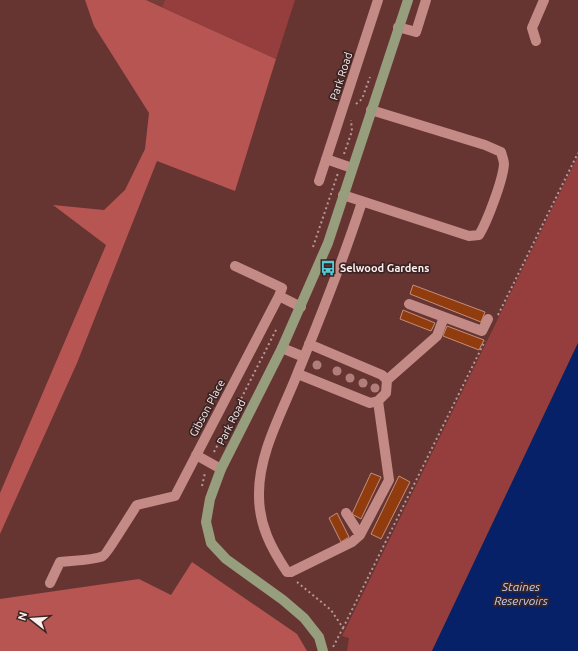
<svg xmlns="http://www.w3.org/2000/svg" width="578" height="651" viewBox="0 0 578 651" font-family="Ubuntu,sans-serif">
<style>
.built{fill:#753d3a}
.green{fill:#953e3d}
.forest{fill:#b65552}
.water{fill:#062167}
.building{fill:#913c0f;stroke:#c38e79}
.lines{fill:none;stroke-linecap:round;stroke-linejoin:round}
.path{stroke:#b69896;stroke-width:2;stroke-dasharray:2 3;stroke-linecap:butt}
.minor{stroke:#c48a86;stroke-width:10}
.major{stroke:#979e7d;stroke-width:10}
.tree{fill:#b27e7b}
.labels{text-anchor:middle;stroke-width:3.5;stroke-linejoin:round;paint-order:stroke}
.street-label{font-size:11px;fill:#fcefee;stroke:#3b2423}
.poi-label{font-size:11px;font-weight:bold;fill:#fcefee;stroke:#3b2423;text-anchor:start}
.water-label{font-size:12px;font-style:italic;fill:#bdd3fc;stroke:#3b2423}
</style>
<rect width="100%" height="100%" fill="#663532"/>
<path class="built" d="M146,0H165L162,7Z"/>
<path class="green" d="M165,0H295L276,59L162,7Z
M578,156V343L432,651H347L349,638L342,636Z"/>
<path class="forest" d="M85,0H146L276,59L235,191L157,161L77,363L0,534V493L106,245L53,205L104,210L125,190L145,149L149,113L94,26Z
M192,562L297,634L307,651H0V599L139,579L171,595Z"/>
<path class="water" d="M578,343V651H432Z"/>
<path class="building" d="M413,285L485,312L481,322L410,294Z
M403,310L435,323L431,331L400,319Z
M447,326L484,340L479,350L443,336Z
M371,473L381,477L361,519L352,514Z
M399,476L410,482L381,539L371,534Z
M337,513L349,537L341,542L329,518Z"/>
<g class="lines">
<path class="path" d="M356,104L362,99L370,77
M344,154L352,131L351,120
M313,247L338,173
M498,315L578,153
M214,452L277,328
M202,486L205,473
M297,582L331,610L343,628L333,647
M343,628L485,341"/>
<path class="minor" d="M398,27L416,32L426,0
M536,41L532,28L544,0
M326,159L352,168
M319,181L378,0
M343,195L469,236L479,235C487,222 503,180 504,164C504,161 502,156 501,152L485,145L371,110
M235,266L282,288L279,296L301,307
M409,304L482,331L488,319
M282,348L304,357
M298,374L370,403L378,401L386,393L387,380L382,375L309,344
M387,380L437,336L444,317
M196,455L221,469
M346,513L360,535L389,480L378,401
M360,535L352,542L291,572H287C271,548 259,525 259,496C258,453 283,411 298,372C321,316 343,260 362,202
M50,583L60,562C69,561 96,560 103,556C106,555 132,512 137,505L175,496L279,296"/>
<path class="major" d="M323,651L319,637L304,618L283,600L226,559L211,543L206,522L210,499L221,469L282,348L328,243L408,0"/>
</g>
<g class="tree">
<circle cx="317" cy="365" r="4.5"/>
<circle cx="337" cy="371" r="4.5"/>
<circle cx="350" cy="378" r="4.5"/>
<circle cx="363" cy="383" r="4.5"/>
<circle cx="375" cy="388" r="4.5"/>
</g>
<defs>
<g id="bus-bare" transform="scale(1.2)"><path d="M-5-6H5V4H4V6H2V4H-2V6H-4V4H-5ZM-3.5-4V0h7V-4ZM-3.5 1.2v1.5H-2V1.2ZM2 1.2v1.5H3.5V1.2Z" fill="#52cbd7" stroke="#3b2423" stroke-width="2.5" paint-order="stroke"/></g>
</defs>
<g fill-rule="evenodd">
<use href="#bus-bare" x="328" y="268"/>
</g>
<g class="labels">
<g class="street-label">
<text transform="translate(341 76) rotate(-72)" y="4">Park Road</text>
<text transform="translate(207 408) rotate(-62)" y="4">Gibson Place</text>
<text transform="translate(231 422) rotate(-63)" y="4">Park Road</text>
</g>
<g class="poi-label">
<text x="340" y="272">Selwood Gardens</text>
</g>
<g class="water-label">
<text x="521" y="591">Staines<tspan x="521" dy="14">Reservoirs</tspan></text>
</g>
</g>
<g transform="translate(32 619) rotate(287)" stroke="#3b2423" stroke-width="3" paint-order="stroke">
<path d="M0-3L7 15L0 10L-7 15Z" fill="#fcefee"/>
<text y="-6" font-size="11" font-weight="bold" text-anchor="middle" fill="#fcefee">N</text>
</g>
</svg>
